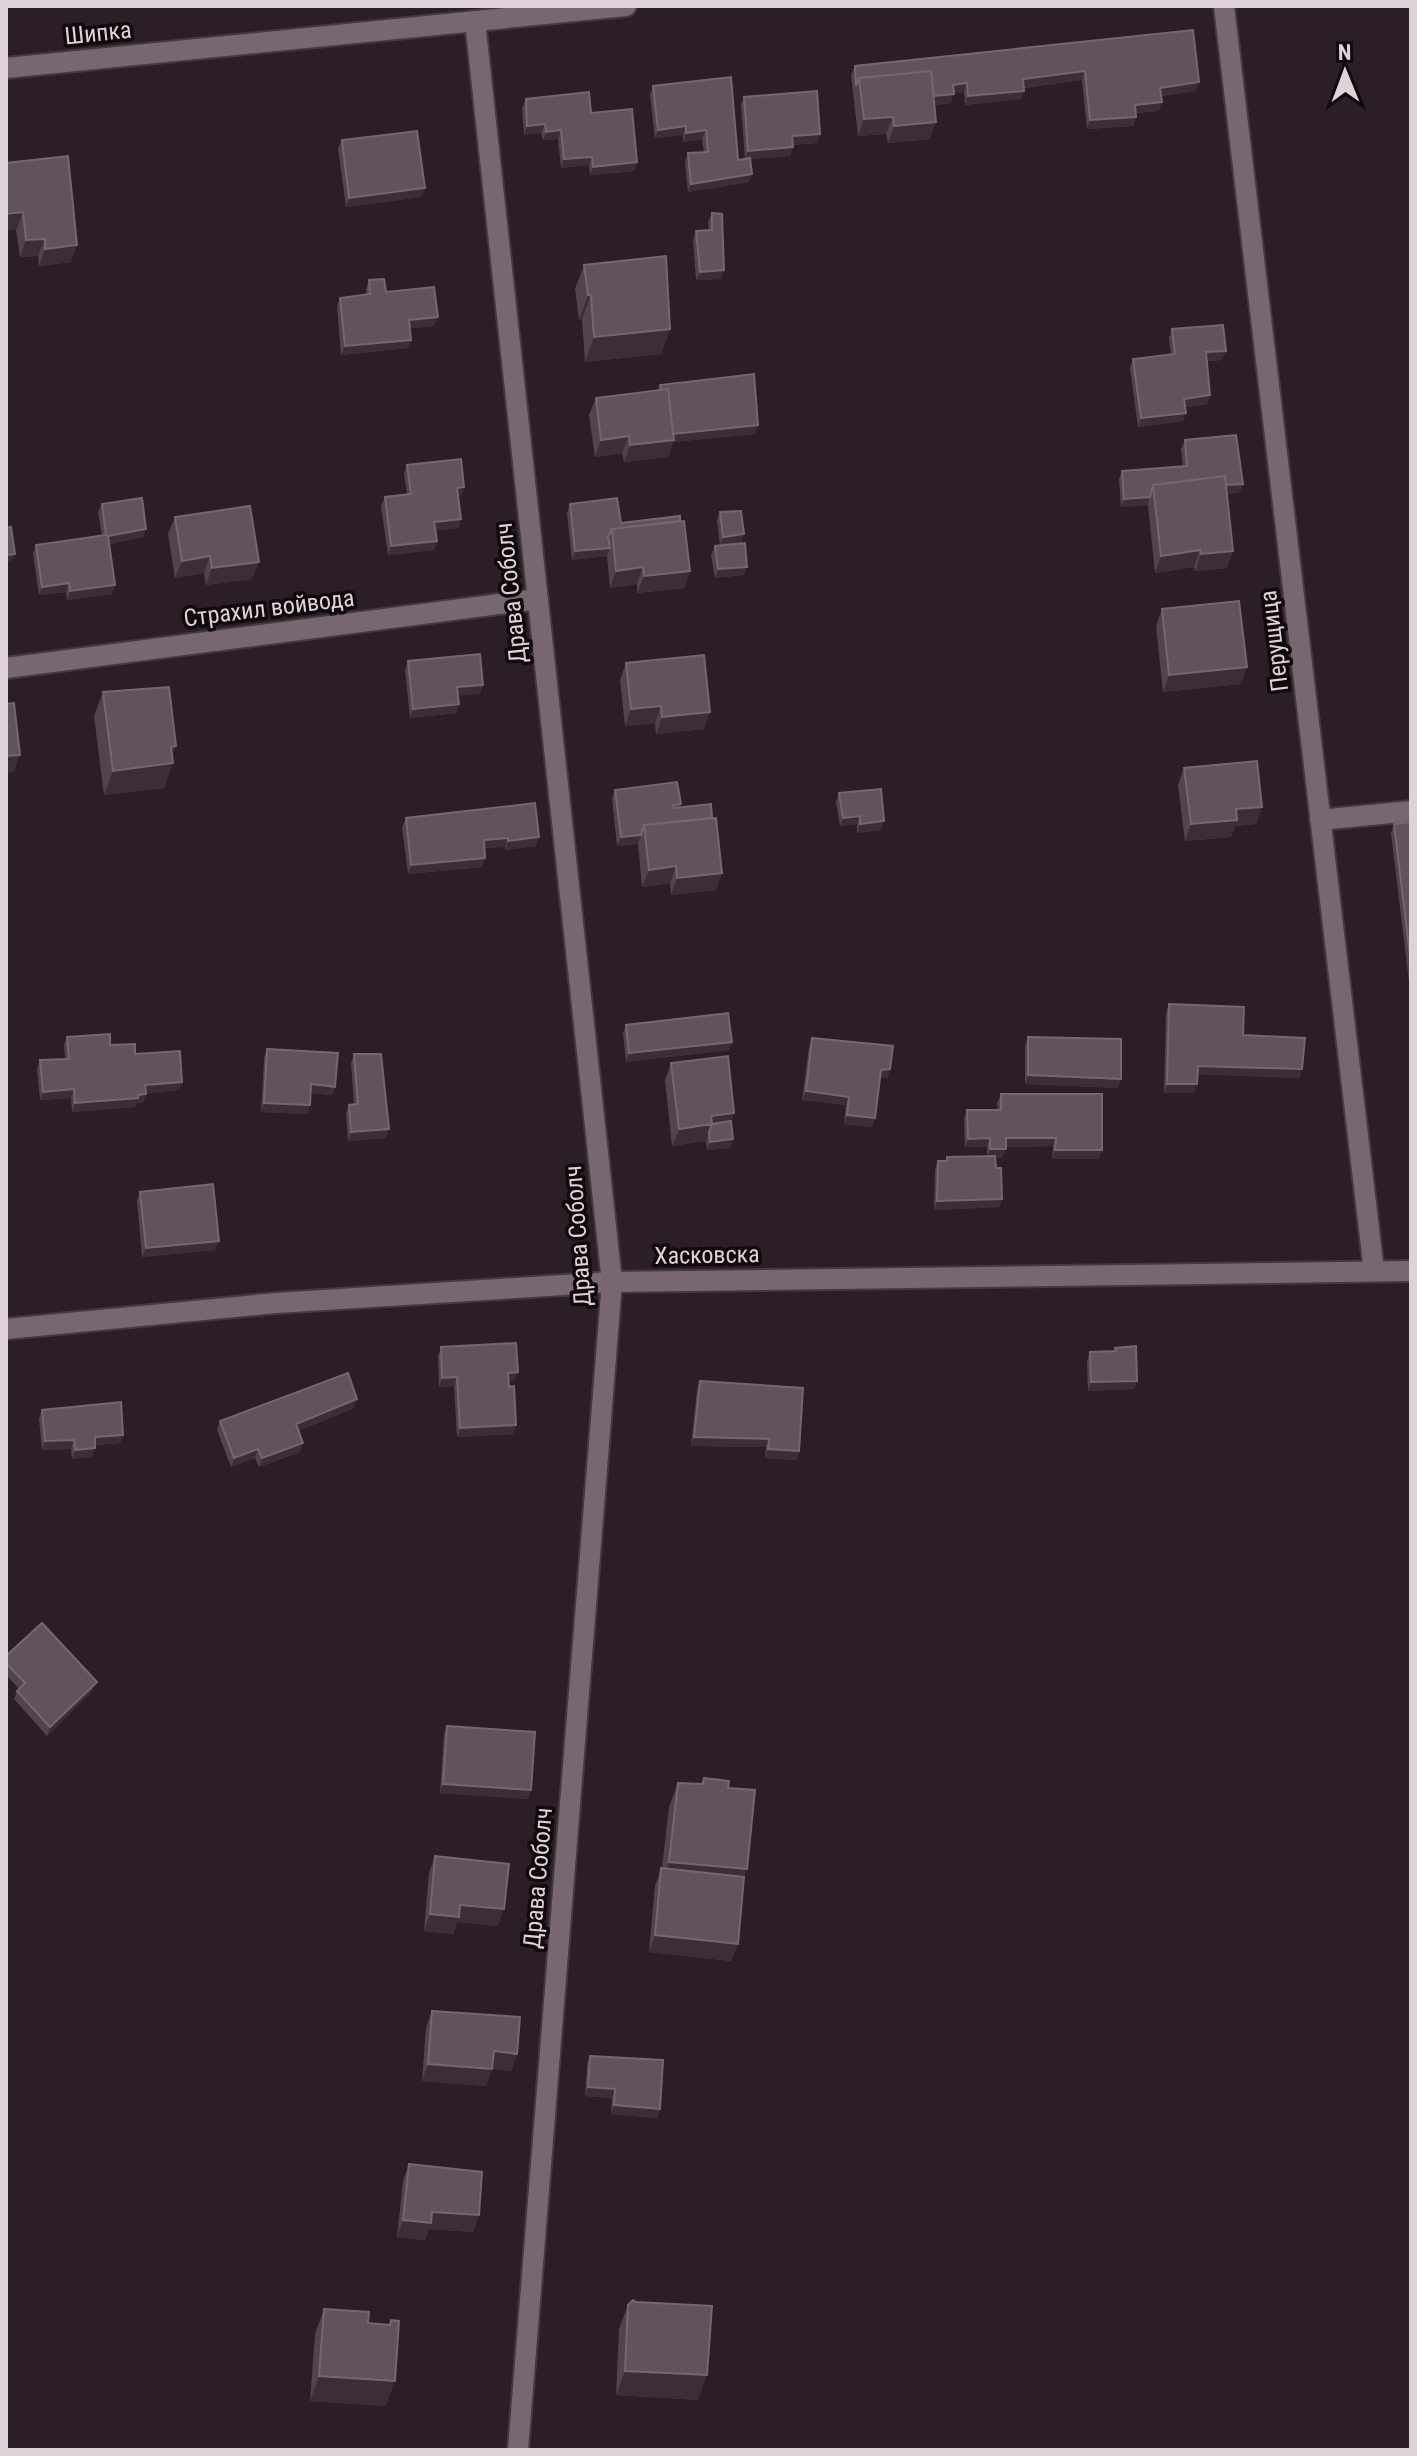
<svg xmlns="http://www.w3.org/2000/svg" width="1417" height="2456" viewBox="0 0 1417 2456" font-family="'Roboto Condensed',sans-serif">
<style>
.lines{fill:none;stroke-linecap:round;stroke-linejoin:round}
.minor-casing{stroke:#43393f;stroke-width:24}
.minor{stroke:#776770;stroke-width:20}
.wall{fill:#52444c}
.shaded-wall{fill:#3c2e36}
.building{fill:#60535b;stroke:#74676f;stroke-width:2}
.labels{text-anchor:middle;stroke-width:7;stroke-linejoin:round;paint-order:stroke}
.street-label{font-size:24px;fill:#ddd3d9;stroke:#100a0d}
</style>
<rect width="100%" height="100%" fill="#2b1e26"/>
<g class="lines">
<g class="minor-casing">
<path id="minor" d="M1224,6L1374,1271
M475,21L612,1282L518,2450
M6,68L626,6
M6,668L538,599
M1320,820L1411,811
M6,1329L276,1303L612,1282L1411,1271"/>
</g>
<use href="#minor" class="minor"/>
</g>
<path class="wall" d="M1193,30L1196,91L1161,96L1159,111L1136,113V117L1133,126L1087,129L1082,80L1024,88L1021,99L965,105L964,92L954,93L950,103L935,105L930,139L888,143L886,134L858,136L851,75L855,66Z
M653,86L738,160L745,159L741,106L744,97L820,134L816,143L793,145L790,156L750,159L749,182L688,192L685,162L688,153H704L702,139L683,142V135L655,138L650,95Z
M526,99L591,113L637,162L634,171L590,175L589,165L561,168L558,139L543,140L541,133L524,135L522,108Z
M342,140L425,188L421,197L346,207L338,148Z
M6,163L71,262L39,266L38,256L20,257Z
M712,213L724,270L721,279L696,280L693,240L696,231L709,230L708,222Z
M584,265L670,329L661,354L585,362L582,319L579,320L575,289Z
M369,280L386,292L434,326L410,328L408,348L341,355L337,306L340,298L366,295V289Z
M1172,329L1222,360L1207,361L1210,395L1207,404L1185,407L1186,413L1183,421L1138,427L1130,368L1133,359L1171,355L1169,338Z
M660,385L755,434L673,442L668,457L624,462L622,453L595,457L589,415L596,398L658,390Z
M1185,440L1243,484L1240,492L1227,494V568L1195,571L1194,567L1155,573L1148,505L1121,507L1119,479L1122,471L1183,466L1181,449Z
M407,465L464,487L461,496H458L461,519L458,528L435,530L437,541L434,550L388,555L381,506L385,497L407,494L404,474Z
M102,504L146,529L143,537L109,544L112,594L67,600L66,592L39,595L33,554L36,545L102,535L98,512Z
M570,504L621,523L690,571L684,588L637,593V584L610,588L607,556L572,560L567,513Z
M720,512L741,543L720,545L717,520Z
M175,517L252,579L206,585L204,573L175,578L168,534Z
M715,546L744,575L715,578L711,555Z
M1162,609L1241,684L1163,692L1156,626Z
M408,661L480,694L458,695L456,713L410,718L405,670Z
M626,663L704,729L656,734L655,723L625,726L620,680Z
M103,692L172,757L164,788L104,795L94,716Z
M1184,768L1262,807L1256,824L1235,826L1231,837L1185,841L1178,785Z
M615,790L681,804L679,808L712,818L722,873L716,890L671,895L670,883L642,887L638,844L617,846L612,798Z
M839,793L881,830L857,833V824L840,826L836,802Z
M535,803L536,846L505,850V847L484,848L482,867L408,874L402,827L406,818Z
M1411,822V998L1391,833L1394,824Z
M1169,1004L1243,1035L1302,1069L1299,1078L1197,1074L1194,1093H1164L1166,1013Z
M626,1025L729,1050L626,1062L623,1033Z
M67,1037L110,1045L135,1054L179,1090L146,1093L143,1103H137L135,1107L72,1112L71,1098L40,1100L37,1069L40,1060L65,1059L64,1045Z
M1028,1037L1118,1088L1025,1084V1045Z
M812,1038L890,1069L887,1078H880L875,1118L872,1127L844,1124L846,1105L802,1100L809,1047Z
M267,1049L335,1087L332,1095L310,1093V1105L307,1114L261,1112L264,1058Z
M354,1054L386,1138L348,1141L346,1113L349,1105L354,1104L351,1063Z
M671,1063L731,1121L730,1148L707,1150L706,1141L672,1146L665,1080Z
M1001,1094L1099,1159H1052L1053,1146L1006,1147L1002,1158H995L996,1168L1002,1199L999,1207L934,1210L935,1170L938,1161H946L947,1157L987,1156V1147H965L964,1118L967,1110H998L997,1103Z
M140,1192L215,1250L142,1257L137,1200Z
M441,1347L515,1380L509,1381L513,1434L457,1437L454,1386L439,1387L438,1356Z
M1115,1348L1137,1381L1134,1389L1088,1391L1087,1361L1090,1352L1114,1351Z
M700,1381L799,1451L796,1460L765,1458L766,1447L691,1446L697,1390Z
M354,1408L298,1431L300,1452L259,1467L255,1458L231,1467L217,1430L220,1421Z
M42,1410L123,1435L120,1443L95,1445L92,1457L72,1459L71,1449L42,1450L39,1419Z
M6,1656L93,1690L47,1736L14,1699L17,1691L19,1689L6,1675Z
M447,1726L531,1790L528,1799L440,1793L444,1734Z
M704,1778L728,1788L744,1877L738,1944L731,1961L649,1952L655,1885L662,1868L669,1807L678,1783L701,1784Z
M435,1856L498,1926L457,1922L453,1934L424,1931L429,1873Z
M432,2011L517,2054L511,2071L492,2069L486,2086L422,2081L426,2028Z
M590,2056L660,2109L657,2118L611,2114L612,2098L585,2096L587,2065Z
M409,2164L479,2215L473,2232L429,2229L425,2240L397,2237L403,2181Z
M628,2305L698,2400L616,2395L619,2329Z
M324,2309L368,2323L389,2325L391,2320L386,2406L310,2401L315,2334Z"/>
<path class="shaded-wall" d="M1085,71L1082,80L1020,88L1023,79Z
M1199,82L1196,91L1157,96L1160,88Z
M967,83L964,92L950,94L953,85Z
M1024,91L1021,99L965,105L968,96Z
M954,94L950,103L926,106L929,97Z
M1162,102L1159,111L1131,113L1135,105Z
M893,117L886,134L858,136L864,119Z
M1136,117L1133,126L1087,129L1090,120Z
M936,122L930,139L888,143L894,126Z
M545,124L541,133L524,135L527,126Z
M686,126L683,135L655,138L658,130Z
M561,130L558,139L543,140L546,132Z
M706,130L702,139L683,142L686,133Z
M820,134L816,143L789,145L792,136Z
M793,147L790,156L745,160L748,151Z
M592,157L589,165L561,168L564,159Z
M637,162L634,171L590,175L593,167Z
M752,174L749,182L688,192L691,184Z
M425,188L421,197L346,207L349,198Z
M23,212L17,229L6,231V214Z
M45,239L38,256L20,257L26,240Z
M77,245L71,262L39,266L45,249Z
M724,270L721,279L696,280L700,272Z
M588,295H591L582,319L579,320Z
M438,317L434,326L406,329L409,320Z
M670,329L661,354L585,362L594,337Z
M411,340L408,348L341,355L345,346Z
M1226,351L1222,360L1203,361L1206,352Z
M1210,395L1207,404L1181,408L1184,399Z
M1186,413L1183,421L1138,427L1141,418Z
M758,425L755,434L673,442L668,457L624,462L630,445L670,434Z
M629,436L622,453L595,457L601,440Z
M1243,484L1240,492L1155,501L1154,492Z
M464,487L461,496H454L457,488Z
M1150,497L1147,505L1121,507L1124,499Z
M461,519L458,528L431,531L434,522Z
M146,529L143,537L105,545L108,536Z
M744,534L741,543L720,545L723,537Z
M437,541L434,550L388,555L391,546Z
M610,548L607,556L572,560L575,551Z
M1200,550L1194,567L1155,573L1161,556Z
M1233,551L1227,568L1195,571L1201,554Z
M15,554L11,562L6,563V555Z
M210,556L204,573L175,578L182,561Z
M259,562L252,579L206,585L212,568Z
M643,567L637,584L610,588L616,571Z
M747,567L744,575L715,578L718,569Z
M690,571L684,588L637,593L644,576Z
M69,583L66,592L39,595L42,587Z
M115,585L112,594L67,600L70,591Z
M1247,667L1241,684L1163,692L1169,675Z
M483,685L480,694L454,696L457,687Z
M459,704L456,713L410,718L413,709Z
M661,706L655,723L625,726L631,709Z
M710,712L704,729L656,734L662,717Z
M176,746L170,764L173,763L164,788L104,795L113,771L171,747Z
M20,755L14,772L6,773V756Z
M1262,807L1256,824L1235,826L1231,837L1185,841L1191,824L1236,809Z
M860,816L857,824L840,826L843,818Z
M884,821L881,830L857,833L860,824Z
M641,835L638,844L617,846L621,837Z
M539,837L536,846L505,850L508,841Z
M508,838L505,847L481,848L484,840Z
M485,858L482,867L408,874L411,865Z
M676,866L670,883L642,887L649,870Z
M722,873L716,890L671,895L677,878Z
M732,1042L729,1050L626,1062L629,1053Z
M1198,1066L1302,1069L1299,1078L1195,1074Z
M890,1069L887,1078H878L881,1070Z
M1028,1075L1121,1079L1118,1088L1025,1084Z
M182,1082L179,1090L142,1093L145,1085Z
M311,1084L335,1087L332,1095L308,1093Z
M1167,1084H1197L1194,1093H1164Z
M74,1089L71,1098L40,1100L43,1092Z
M806,1091L849,1097L846,1105L802,1100Z
M146,1094L143,1103H137L135,1107L72,1112L75,1103Z
M264,1103L310,1105L307,1114L261,1112Z
M734,1113L728,1130L709,1132L706,1141L672,1146L679,1129L711,1116Z
M847,1115L875,1118L872,1127L844,1124Z
M389,1129L386,1138L348,1141L351,1132Z
M990,1138L987,1147H965L968,1139Z
M1006,1138H1056L1053,1146L1003,1147Z
M733,1139L730,1148L707,1150L710,1142Z
M990,1149H1006L1002,1158H986Z
M1055,1150H1102L1099,1159H1052Z
M1002,1199L999,1207L934,1210L937,1201Z
M219,1241L215,1250L142,1257L146,1248Z
M518,1372L515,1380L505,1381L508,1373Z
M457,1377L454,1386L439,1387L442,1378Z
M1137,1381L1134,1389L1088,1391L1091,1382Z
M357,1399L354,1408L293,1433L296,1424Z
M516,1425L513,1434L457,1437L460,1428Z
M123,1435L120,1443L91,1445L95,1437Z
M694,1437L769,1439L766,1447L691,1446Z
M74,1440L71,1449L42,1450L45,1441Z
M303,1443L300,1452L259,1467L262,1458Z
M95,1448L92,1457L72,1459L75,1450Z
M258,1449L255,1458L231,1467L234,1458Z
M768,1449L799,1451L796,1460L765,1458Z
M97,1682L93,1690L47,1736L50,1727Z
M443,1784L531,1790L528,1799L440,1793Z
M669,1862L747,1869L738,1894L660,1886Z
M460,1905L504,1909L498,1926L457,1922L453,1934L424,1931L430,1914Z
M655,1935L738,1944L731,1961L649,1952Z
M494,2051L517,2054L511,2071L487,2068Z
M428,2064L492,2069L486,2086L422,2081Z
M588,2087L615,2089L612,2098L585,2096Z
M614,2105L660,2109L657,2118L611,2114Z
M432,2212L479,2215L473,2232L429,2229L425,2240L397,2237L403,2220Z
M625,2371L707,2375L698,2400L616,2395Z
M319,2376L395,2381L386,2406L310,2401Z"/>
<path class="building" d="M1193,30L1199,82L1160,88L1162,102L1135,105L1136,117L1090,120L1085,71L1023,79L1024,91L968,96L967,83L953,85L954,94L934,96L931,71L859,78L856,86L855,66Z
M931,71L936,122L894,126L893,117L864,119L859,78Z
M731,77L738,160L750,158L752,174L691,184L688,153L708,152L706,130L686,133V126L658,130L653,86Z
M817,91L820,134L792,136L793,147L748,151L744,97Z
M589,92L591,113L632,109L637,162L593,167L592,157L564,159L561,130L546,132L545,124L527,126L526,99Z
M417,131L425,188L349,198L342,140Z
M68,156L77,245L45,249V239L26,240L23,212L6,214V163Z
M712,213L722,214L724,270L700,272L696,231L712,230Z
M666,256L670,329L594,337L591,295H588L584,265Z
M384,279L386,292L434,287L438,317L409,320L411,340L345,346L340,298L370,294L369,280Z
M1223,325L1226,351L1206,352L1210,395L1184,399L1186,413L1141,418L1133,359L1175,354L1172,329Z
M754,374L758,425L673,434L668,389L661,390L660,385Z
M668,389L674,440L630,445L629,436L601,440L596,398Z
M1236,435L1243,484L1226,485L1225,476L1153,485L1150,497L1124,499L1122,471L1187,466L1185,440Z
M461,459L464,487L457,488L461,519L434,522L437,541L391,546L385,497L411,494L407,465Z
M1225,476L1233,551L1201,554L1200,550L1161,556L1153,485Z
M142,498L146,529L108,536L115,585L70,591L69,583L42,587L36,545L106,535L102,504Z
M617,498L621,523L680,516V521L612,529L608,537L610,548L575,551L570,504Z
M250,506L259,562L212,568L210,556L182,561L175,517Z
M741,511L744,534L723,537L720,512Z
M684,521L690,571L644,576L643,567L616,571L612,529Z
M11,527L15,554L6,555V528Z
M745,543L747,567L718,569L715,546Z
M1239,601L1247,667L1169,675L1162,609Z
M480,654L483,685L457,687L459,704L413,709L408,661Z
M704,655L710,712L662,717L661,706L631,709L626,663Z
M169,687L176,746L171,747L173,763L113,771L103,692Z
M14,703L20,755L6,756V704Z
M1257,761L1262,807L1236,809L1237,820L1191,824L1184,768Z
M677,782L681,804L673,805L674,808L711,804L712,818L644,825L641,835L621,837L615,790Z
M881,789L884,821L860,824V816L843,818L839,793Z
M535,803L539,837L508,841V838L484,840L485,858L411,865L406,818Z
M716,818L722,873L677,878L676,866L649,870L644,825Z
M1411,822V964L1394,824Z
M1169,1004L1244,1007L1243,1035L1305,1038L1302,1069L1198,1066L1197,1084H1167Z
M728,1013L732,1042L629,1053L626,1025Z
M110,1034V1045L135,1044V1054L180,1051L182,1082L145,1085L146,1094L138,1095V1098L75,1103L74,1089L43,1092L40,1060L69,1059L67,1037Z
M1028,1037L1121,1039V1079L1028,1075Z
M812,1038L893,1046L890,1069L881,1070L875,1118L847,1115L849,1097L806,1091Z
M267,1049L338,1053L335,1087L311,1084L310,1105L264,1103Z
M354,1054H381L389,1129L351,1132L349,1105L358,1104Z
M728,1056L734,1113L711,1116L712,1124L679,1129L671,1063Z
M1001,1094H1102V1150H1055L1056,1138H1006V1149H990V1138L968,1139L967,1110H1001Z
M731,1121L733,1139L710,1142L709,1132L712,1124Z
M995,1156L996,1168H1001L1002,1199L937,1201L938,1161H947V1157Z
M213,1184L219,1241L146,1248L140,1192Z
M516,1343L518,1372L508,1373L509,1387L514,1386L516,1425L460,1428L457,1377L442,1378L441,1347Z
M1136,1346L1137,1381L1091,1382L1090,1352L1116,1351L1115,1348Z
M348,1373L357,1399L296,1424L303,1443L262,1458L258,1449L234,1458L220,1421Z
M700,1381L803,1388L799,1451L768,1449L769,1439L694,1437Z
M121,1402L123,1435L95,1437V1448L75,1450L74,1440L45,1441L42,1410Z
M42,1623L97,1682L50,1727L17,1691L25,1683L6,1663V1656Z
M447,1726L535,1732L531,1790L443,1784Z
M704,1778L729,1781L728,1788L755,1790L747,1869L669,1862L678,1783L703,1784Z
M435,1856L509,1864L504,1909L460,1905L459,1917L430,1914Z
M661,1868L744,1877L738,1944L655,1935Z
M432,2011L520,2017L517,2054L494,2051L492,2069L428,2064Z
M590,2056L663,2060L660,2109L614,2105L615,2089L588,2087Z
M409,2164L482,2172L479,2215L432,2212L431,2223L403,2220Z
M633,2300L636,2302L712,2306L707,2375L625,2371L628,2305Z
M324,2309L369,2312L368,2323L390,2325L391,2320L399,2321L395,2381L319,2376Z"/>
<g class="labels">
<g class="street-label">
<text transform="translate(98 33) rotate(-6)" y="8">Шипка</text>
<text transform="translate(511 593) rotate(-96)" y="8">Драва Соболч</text>
<text transform="translate(269 608) rotate(-7)" y="8">Страхил войвода</text>
<text transform="translate(1274 641) rotate(-97)" y="8">Перущица</text>
<text transform="translate(578 1236) rotate(-94)" y="8">Драва Соболч</text>
<text transform="translate(707 1255) rotate(-1)" y="8">Хасковска</text>
<text transform="translate(538 1878) rotate(-85)" y="8">Драва Соболч</text>
</g>
</g>
<rect width="1417" height="2456" fill="none" stroke="#ddd3d9" stroke-width="16"/>
<g transform="translate(1345 72) rotate(359)" stroke="#100a0d" stroke-width="6" paint-order="stroke">
<path d="M0-6L14 30L0 20L-14 30Z" fill="#ddd3d9"/>
<text y="-12" font-size="22" font-weight="bold" text-anchor="middle" fill="#ddd3d9">N</text>
</g>
</svg>
